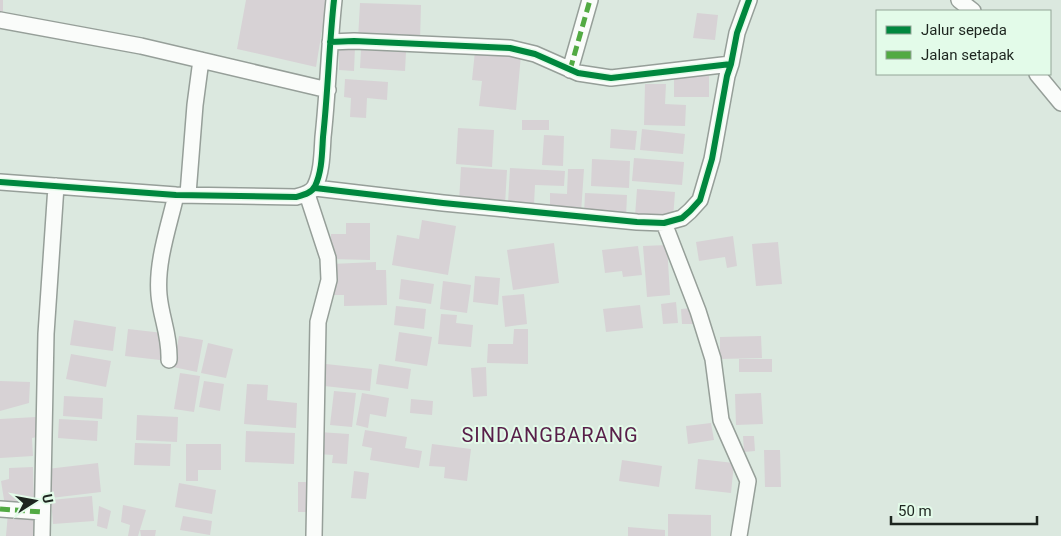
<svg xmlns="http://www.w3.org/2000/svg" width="1061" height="536" viewBox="0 0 1061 536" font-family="Roboto,sans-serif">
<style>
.building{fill:#d7d2d5}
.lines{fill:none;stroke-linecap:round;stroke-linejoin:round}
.street-casing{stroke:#969f99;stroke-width:18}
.street{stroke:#fafcfa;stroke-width:15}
.quiet{stroke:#52aa43;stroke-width:5;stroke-dasharray:10 5;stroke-linecap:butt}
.cycleway-casing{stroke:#e3fbe9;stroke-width:9}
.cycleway{stroke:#00873e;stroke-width:6}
.labels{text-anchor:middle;stroke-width:4;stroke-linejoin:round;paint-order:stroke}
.quarter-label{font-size:20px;letter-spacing:1px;fill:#581f49;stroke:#e3fbe9}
</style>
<rect width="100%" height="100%" fill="#dbe8df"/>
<path class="building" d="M0,0H3V13H0Z
M246,0H327L316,67L237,49Z
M360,3L421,5L420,41L358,39Z
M697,13L718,15L715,40L693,38Z
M339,47H355L354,71L339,70Z
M361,50L406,52L405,71L360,68Z
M475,51L521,55L516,110L479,106L482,81L472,80Z
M674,76H709V97H674Z
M345,79L388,82L387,100L367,98L366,118L350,117L351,98L344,97Z
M645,84H666L665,104L686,105L685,126L644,125Z
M522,120H549V130H522Z
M458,128L494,130L492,167L456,164Z
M611,129L637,131L635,150L610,148Z
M642,129L685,134L683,154L640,150Z
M544,135L564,136L563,166L542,165Z
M634,158L684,162L682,185L632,181Z
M592,159L630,161L629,188L591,186Z
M461,167L507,170L505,205L459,202Z
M510,168L565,171L564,186L535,185L534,204L508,203Z
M568,169H584L581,213L550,211V193L567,194Z
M637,189L675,192L673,219L635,216Z
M585,193L627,195L626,217L584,215Z
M422,220L456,226L448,275L392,265L397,235L419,239Z
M346,223H370V260L331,259V234H346Z
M733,236L737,266L727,268L725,257L699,261L696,242Z
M778,242L782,284L756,286L752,244Z
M554,243L559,283L513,290L507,250Z
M667,245L670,295L647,297L643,246Z
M638,246L642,275L623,277L622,271L605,273L602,250Z
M376,262V270H386L387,305L344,306V295H333L331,264Z
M475,276L500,278L498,305L473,302Z
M401,279L434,284L431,304L399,299Z
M443,281L471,285L467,313L440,309Z
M524,294L527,324L505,327L502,296Z
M676,302L678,323L663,324L661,304Z
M640,305L643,328L606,332L603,309Z
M396,306L426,309L424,329L394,325Z
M693,308L694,324H682L681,309Z
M441,314L457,315L456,323L473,325L471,347L438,344Z
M74,320L116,327L113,351L70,345Z
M128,329L163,333L160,360L125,356Z
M514,329H528V364L487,363L488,344H513Z
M399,332L432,337L427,366L395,361Z
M179,336L203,340L197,372L173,367Z
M761,336L762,358L720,359V337Z
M208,343L233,349L226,378L201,373Z
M71,354L111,361L106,387L66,379Z
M739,359H772V372H739Z
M326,364L372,369L370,391L324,386Z
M379,364L411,369L408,389L376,384Z
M486,367L487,396L473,397L471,368Z
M180,373L200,376L194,412L174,409Z
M0,381L30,382L29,403L0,411Z
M204,381L224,384L220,411L199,407Z
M247,384L268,385L267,400L297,403L296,428L244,424Z
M334,391L356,393L352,427L330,425Z
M362,393L389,398L386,417L370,414L368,428L356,425Z
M761,393L763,424L736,425L735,394Z
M64,396L103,398L102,419L63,416Z
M411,399L433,401L432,415L410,413Z
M137,415L178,417L177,442L136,440Z
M36,417L37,437L32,438L33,456L0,458V419Z
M59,419L98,421L97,441L58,438Z
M711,423L714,440L688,444L686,426Z
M365,430L407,437L405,448L422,451L419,468L370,460L372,448L362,446Z
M246,431L295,433L294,464L245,462Z
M319,432L349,434L347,464L332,463L333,455L317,454Z
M743,436H754L755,451L744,452Z
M135,443L171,444L170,466L134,465Z
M186,444H221V470H198V481H186Z
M432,444L471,449L467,481L444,478L445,467L429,466Z
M764,450H780L781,487H765Z
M698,459L734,463L731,493L695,489Z
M622,460L662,466L659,487L619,481Z
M98,463L101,492L51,498L47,469Z
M33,467L34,505L5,506L1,481L9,479V468Z
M354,471L369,473L366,499L351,498Z
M298,482H311V512H298Z
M179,483L216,490L212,514L175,507Z
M92,496L94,521L53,524L51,500Z
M123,505L146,510L138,536H128L130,525L121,522Z
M99,506L111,511L107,529L97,526Z
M8,513L36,515L34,536H6Z
M668,514L711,515V536H668Z
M183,516L212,521L210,535L180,530Z
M628,527L665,530V536H628Z
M140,530H156L155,536H141Z"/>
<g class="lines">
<g class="street-casing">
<path id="street" d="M959,0L973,11
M0,20L141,46L328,90
M330,42L354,41L510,48L535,54L578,73L611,78L731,64
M570,70L590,0
M1037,74L1061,103
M0,182L176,195L296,197C303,195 312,193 315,186C322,172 322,153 323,137C328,92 329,46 334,0
M315,188L443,203L637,222L664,223L682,218L690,211L700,200L712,159L727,76L731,64L737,33L749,0
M188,194L195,105L201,60
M307,194L328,258L329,280L318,322L314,536
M664,223L698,311L713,359L721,420L748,481L739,536
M169,360C170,335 161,318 159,295C156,262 169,226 176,195
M0,509L42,512
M42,536L46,334L56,186"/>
</g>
<use href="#street" class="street"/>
<path class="quiet" d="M570,70L590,0
M0,509L42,512"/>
<g class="cycleway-casing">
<path id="cycleway" d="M330,42L354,41L510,48L535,54L578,73L611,78L731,64
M0,182L176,195L296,197C303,195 312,193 315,186C322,172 322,153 323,137C328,92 329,46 334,0
M315,188L443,203L637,222L664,223L682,218L690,211L700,200L712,159L727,76L731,64L737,33L749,0"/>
</g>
<use href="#cycleway" class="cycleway"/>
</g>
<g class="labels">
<g class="quarter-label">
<text x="550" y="442">SINDANGBARANG</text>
</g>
</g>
<rect x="876" y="10" width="175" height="65" fill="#e3fbe9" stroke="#94a598"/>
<rect x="886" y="26" width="25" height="8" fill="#00873e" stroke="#94a598"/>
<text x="921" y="35" font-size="15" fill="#1d251f">Jalur sepeda</text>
<rect x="886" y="51" width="25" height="8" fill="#52aa43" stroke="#94a598"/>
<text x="921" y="60" font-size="15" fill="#1d251f">Jalan setapak</text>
<g transform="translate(35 501) rotate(79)" stroke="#e3fbe9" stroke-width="4" paint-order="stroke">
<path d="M0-4L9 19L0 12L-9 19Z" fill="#1d251f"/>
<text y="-8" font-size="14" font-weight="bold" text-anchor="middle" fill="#1d251f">U</text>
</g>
<path d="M891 516v8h146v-8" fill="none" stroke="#1d251f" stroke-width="2.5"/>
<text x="898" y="516" font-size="15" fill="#1d251f" stroke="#e3fbe9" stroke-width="4" paint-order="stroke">50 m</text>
</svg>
